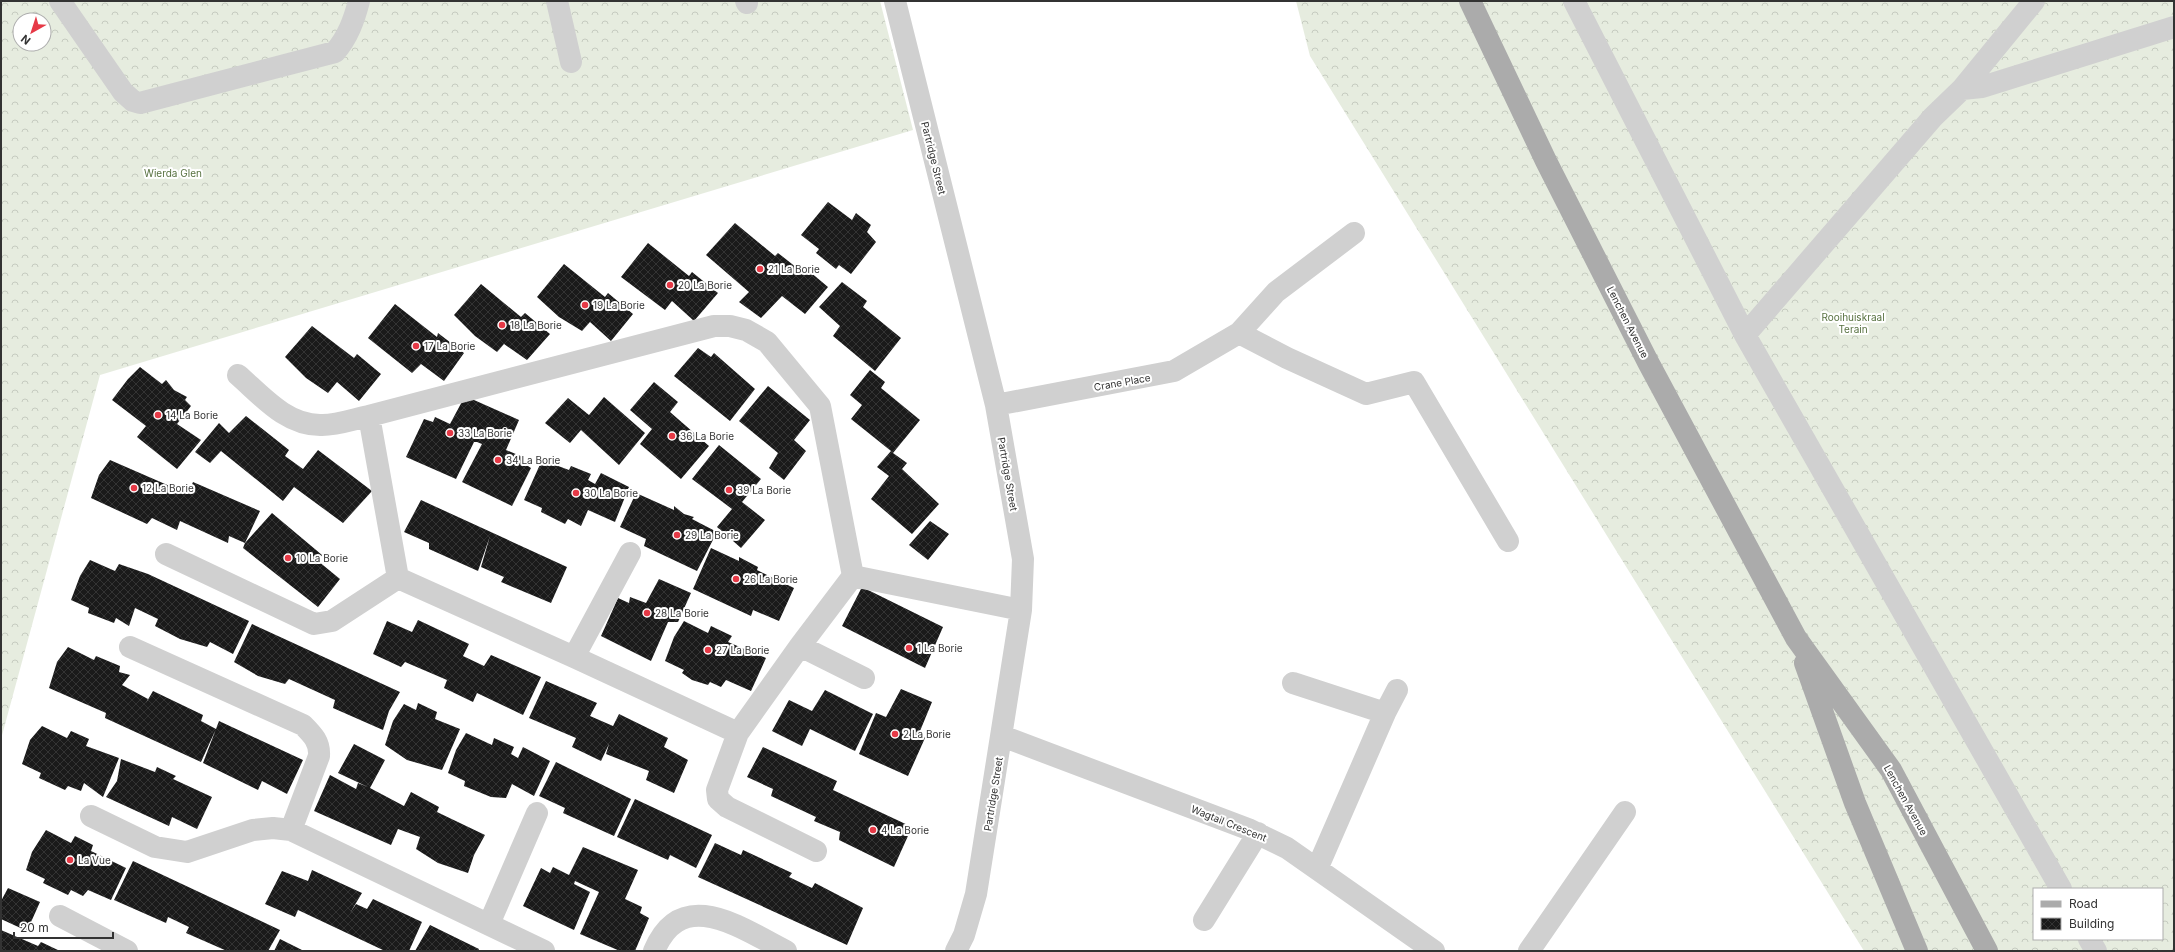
<svg xmlns="http://www.w3.org/2000/svg" width="2175" height="952" viewBox="0 0 2175 952" font-family="Inter,sans-serif">
<style>
.forest{fill:url(#forest-crowns);fill-rule:evenodd}
.building{fill:url(#building-cross-hatch)}
.lines{fill:none;stroke-linecap:round;stroke-linejoin:round}
.minor{stroke:#d0d0d0;stroke-width:22}
.major{stroke:#ababab;stroke-width:22}
.poi-dot{fill:#e63946;stroke:#fff;stroke-width:1.5}
.labels{text-anchor:middle;stroke-width:4;stroke-linejoin:round;paint-order:stroke}
.street-label{font-size:10px;fill:#333;stroke:#fff}
.park-label{font-size:10px;fill:#56703f;stroke:#fff}
.poi-label{font-size:10px;fill:#333;stroke:#fff;text-anchor:start}
</style>
<defs>
<pattern id="forest-crowns" width="20" height="18" patternUnits="userSpaceOnUse"><rect width="20" height="18" fill="#e6ecdf"/><path d="M2 6a3 3 0 1 1 6 0M12 15a3 3 0 1 1 6 0" fill="none" stroke="#c6cbc0"/></pattern>
<pattern id="building-cross-hatch" width="8" height="8" patternUnits="userSpaceOnUse"><rect width="8" height="8" fill="#1a1a1a"/><path d="M0 0l8 8M0 8l8-8" fill="none" stroke="#333"/></pattern>
</defs>
<rect width="100%" height="100%" fill="#fff"/>
<path class="forest" d="M1,1H880L913,130L100,375L1,739ZM20,20H44V44H20Z
M1296,1H2174V951H1864L1310,56ZM2034,889H2162V939H2034Z"/>
<path class="building" d="M828,202L852,220L856,213L871,225L867,232L876,242L851,274L839,265L836,269L816,253L819,249L801,235Z
M735,223L775,256L778,253L801,271L803,266L828,287L805,314L782,296L761,318L739,302L749,292L706,255Z
M648,243L689,276L692,272L718,293L694,321L672,301L665,310L621,277Z
M564,264L605,297L608,293L633,314L611,341L590,322L582,331L559,317L537,297Z
M842,282L867,301L863,307L901,338L875,371L833,336L840,326L819,307Z
M481,284L521,317L525,313L550,334L527,360L504,344L497,352L475,336L454,315Z
M395,304L437,337L438,333L464,353L444,381L421,364L412,373L368,338Z
M312,326L354,358L357,354L381,374L359,401L337,382L328,393L306,378L285,357Z
M698,348L711,357L714,353L755,389L730,421L674,376Z
M140,367L162,384L166,380L174,390L187,397L185,400L191,406L177,424L201,440L177,469L137,437L146,426L112,400L128,379Z
M870,370L885,382L881,388L920,420L893,453L907,463L902,469L939,504L912,534L871,499L889,476L877,467L891,451L851,419L862,405L850,395Z
M654,382L678,402L670,412L709,446L681,479L640,444L652,429L630,410Z
M768,386L810,420L794,440L806,451L784,480L769,468L778,453L739,421Z
M465,396L519,420L506,450L523,457L522,462L531,468L512,506L462,482L482,444L477,442H474L456,479L406,457L424,419L433,422L435,417L450,424Z
M604,397L645,433L619,465L581,430L570,443L545,423L568,398L589,415Z
M246,416L289,450L285,456L303,469L318,450L372,491L343,523L294,487L283,501L221,451L210,463L195,452L219,423L229,433Z
M719,445L761,479L742,502L765,520L741,548L717,527L732,509L692,479Z
M110,460L188,494L193,482L260,511L245,543L229,536L228,543L180,521L177,530L152,518L147,524L91,498L99,475Z
M542,460L569,470L571,466L591,474L588,480L595,484L601,473L629,487L615,522L588,510L581,526L568,519L565,524L541,512L542,508L524,500Z
M636,493L674,510V506L684,514L694,517L692,519L717,532L697,571L644,546L646,539L620,527Z
M421,500L567,567L551,603L501,582L504,577L481,567L490,536L478,571L429,549V543L404,532Z
M272,513L322,555L318,561L340,579L318,607L243,548L245,543Z
M930,521L949,534L928,560L909,545Z
M711,548L739,561V557L758,567L757,570L794,588L779,621L753,610L751,616L693,589Z
M90,560L115,571L119,564L148,574L249,621L233,654L210,642L207,647L180,639L155,626L158,619L135,608L129,626L116,618L114,623L88,613L89,608L71,600L80,576Z
M659,579L691,593L678,622H668L651,661L601,636L618,598L629,603L630,597L646,603Z
M862,587L943,627L925,668L842,626Z
M418,620L469,644L463,656L484,666L491,655L541,677L523,715L477,693L473,702L444,688L447,680L405,662L401,667L373,654L387,621L412,632Z
M684,621L708,633L711,626L732,636L728,642L766,658L751,691L726,680L721,687L710,682L708,685L692,680L682,673L684,670L665,661L674,637Z
M252,624L400,692L389,711L383,730L333,708L335,700L289,679L285,684L258,676L234,662Z
M68,647L94,660L96,656L120,666L119,672L130,675L122,685L148,699L146,703L153,691L203,715L201,721L216,729L201,762L105,718L106,713L49,688L57,662Z
M546,681L597,703L590,716L613,726L619,714L668,738L664,747L688,760L674,793L646,780L649,771L606,754L609,744L601,761L572,747L576,738L529,718Z
M901,689L932,702L920,731L925,738L908,776L859,754L876,713L886,717Z
M825,690L873,714L855,751L810,729L802,746L772,731L789,700L812,711Z
M418,703L437,712L435,719L460,729L442,770L407,760L385,745L393,721L404,704L416,710Z
M219,721L303,760L287,794L262,781L258,790L203,763Z
M42,726L67,738L71,731L89,739L86,746L119,758L103,797L84,783L81,791L68,786L65,790L39,778L41,773L22,764L30,740Z
M466,733L492,745L494,738L514,747L511,754L518,758L523,747L550,761L534,796L512,784L506,798L491,797L464,786L465,781L448,773L456,750Z
M354,744L385,760L370,788L404,806L411,792L439,807L437,812L485,835L474,855L468,873L438,863L416,849L420,837L398,829L391,845L314,811L330,775L356,789L358,783L368,787L338,773Z
M763,747L837,781L833,790L912,827L894,867L839,840L840,832L814,821L816,817L771,796L773,789L747,777Z
M121,759L155,772L157,767L176,776L173,779L212,797L197,829L172,817L169,826L106,797L117,781Z
M556,762L631,799L614,836L563,813L565,808L539,796Z
M635,799L712,835L696,868L670,855L668,860L617,837Z
M46,830L71,843L75,836L93,845L91,851L126,868L111,900L88,890L83,896L71,890L68,895L43,883L45,879L26,870L32,852Z
M715,843L741,855L743,850L792,873L789,877L812,888L815,883L863,908L847,945L698,877Z
M583,847L638,870L625,899L642,907L640,913L649,918L635,951H620L580,934L599,892L575,881L574,884L590,892L574,930L523,906L541,868L550,873L553,867L569,875Z
M133,861L280,930L268,951H227L186,933L189,927L168,917L166,923L114,900Z
M312,870L362,893L350,913L356,904L367,909L373,899L422,922L409,951H385L298,910L295,917L265,904L282,871L308,881Z
M8,888L40,902L27,931L1,919V901Z
M430,925L479,949L478,951H415Z
M1,930L38,946L41,942L60,951H1Z
M280,939L304,951H274Z"/>
<g class="lines">
<path class="minor" d="M60,1L123,92L133,101L140,103L335,52C348,37 354,20 359,1
M557,1L571,62
M746,1L747,3
M895,1L996,405L1023,559L1021,610L976,894L964,935L956,951
M1574,1L1745,335L2061,889
M1962,89L2034,1
M714,326H730L746,330L767,342L820,406L853,576L800,646L738,733L574,657L398,578L369,416Z
M1239,333L1287,358L1366,394L1414,382L1508,541
M1745,335L1933,117L1962,89L1982,87L2174,27
M238,375C262,396 286,425 320,425C335,426 354,419 369,416
M996,405L1174,371L1239,333L1276,292L1354,233
M166,554L314,624L332,621L398,578
M853,576L1021,610
M800,646L864,678
M130,647L303,725C313,735 320,742 319,756L291,830
M574,657L630,553
M1293,683L1385,713
M738,733L717,790L718,799L727,807L816,851
M1002,736L1248,829L1287,848L1434,951
M91,816L155,847L187,852L253,830L273,828L291,830L544,951
M1317,869L1385,713L1397,690
M60,916L127,951
M1204,920L1258,833
M489,924L537,813
M2089,939L2096,951
M654,951C682,884 742,929 786,951
M1529,951L1625,812"/>
<path class="major" d="M1470,1L1546,161L1648,362L1796,638L1891,770L1987,951
M1805,663L1855,803L1917,951"/>
</g>
<g class="poi-dot">
<circle cx="760" cy="269" r="4"/>
<circle cx="670" cy="285" r="4"/>
<circle cx="585" cy="305" r="4"/>
<circle cx="502" cy="325" r="4"/>
<circle cx="416" cy="346" r="4"/>
<circle cx="158" cy="415" r="4"/>
<circle cx="450" cy="433" r="4"/>
<circle cx="672" cy="436" r="4"/>
<circle cx="498" cy="460" r="4"/>
<circle cx="134" cy="488" r="4"/>
<circle cx="729" cy="490" r="4"/>
<circle cx="576" cy="493" r="4"/>
<circle cx="677" cy="535" r="4"/>
<circle cx="288" cy="558" r="4"/>
<circle cx="736" cy="579" r="4"/>
<circle cx="647" cy="613" r="4"/>
<circle cx="909" cy="648" r="4"/>
<circle cx="708" cy="650" r="4"/>
<circle cx="895" cy="734" r="4"/>
<circle cx="873" cy="830" r="4"/>
<circle cx="70" cy="860" r="4"/>
</g>
<g class="labels">
<g class="street-label">
<text transform="translate(934 158) rotate(76)" y="4">Partridge Street</text>
<text transform="translate(1628 322) rotate(63)" y="4">Lenchen Avenue</text>
<text transform="translate(1122 382) rotate(-10)" y="4">Crane Place</text>
<text transform="translate(1008 474) rotate(80)" y="4">Partridge Street</text>
<text transform="translate(993 794) rotate(-81)" y="4">Partridge Street</text>
<text transform="translate(1906 800) rotate(61)" y="4">Lenchen Avenue</text>
<text transform="translate(1229 823) rotate(22)" y="4">Wagtail Crescent</text>
</g>
<g class="park-label">
<text x="173" y="177">Wierda Glen</text>
<text x="1853" y="321">Rooihuiskraal<tspan x="1853" dy="12">Terain</tspan></text>
</g>
<g class="poi-label">
<text x="768" y="273">21 La Borie</text>
<text x="678" y="289">20 La Borie</text>
<text x="593" y="309">19 La Borie</text>
<text x="510" y="329">18 La Borie</text>
<text x="424" y="350">17 La Borie</text>
<text x="166" y="419">14 La Borie</text>
<text x="458" y="437">33 La Borie</text>
<text x="680" y="440">36 La Borie</text>
<text x="506" y="464">34 La Borie</text>
<text x="142" y="492">12 La Borie</text>
<text x="737" y="494">39 La Borie</text>
<text x="584" y="497">30 La Borie</text>
<text x="685" y="539">29 La Borie</text>
<text x="296" y="562">10 La Borie</text>
<text x="744" y="583">26 La Borie</text>
<text x="655" y="617">28 La Borie</text>
<text x="917" y="652">1 La Borie</text>
<text x="716" y="654">27 La Borie</text>
<text x="903" y="738">2 La Borie</text>
<text x="881" y="834">4 La Borie</text>
<text x="78" y="864">La Vue</text>
</g>
</g>
<rect width="2175" height="952" fill="none" stroke="#333333" stroke-width="4"/>
<rect x="2033" y="888" width="130" height="52" fill="#ffffff" stroke="#adadad"/>
<rect x="2041" y="901" width="20" height="6" fill="#ababab" stroke="#adadad"/>
<text x="2069" y="908" font-size="12" fill="#333333">Road</text>
<rect x="2041" y="918" width="20" height="12" fill="url(#building-cross-hatch)" stroke="#adadad"/>
<text x="2069" y="928" font-size="12" fill="#333333">Building</text>
<g transform="translate(32 32) rotate(219)"><circle r="19" fill="#ffffff" stroke="#adadad"/>
<path d="M0-3L7 15L0 10L-7 15Z" fill="#e63946"/>
<text y="-6" font-size="11" font-weight="bold" text-anchor="middle" fill="#333333">N</text>
</g>
<path d="M14 932v6h99v-6" fill="none" stroke="#333333" stroke-width="2"/>
<text x="20" y="932" font-size="12" fill="#333333" stroke="#ffffff" stroke-width="3" paint-order="stroke">20 m</text>
</svg>
